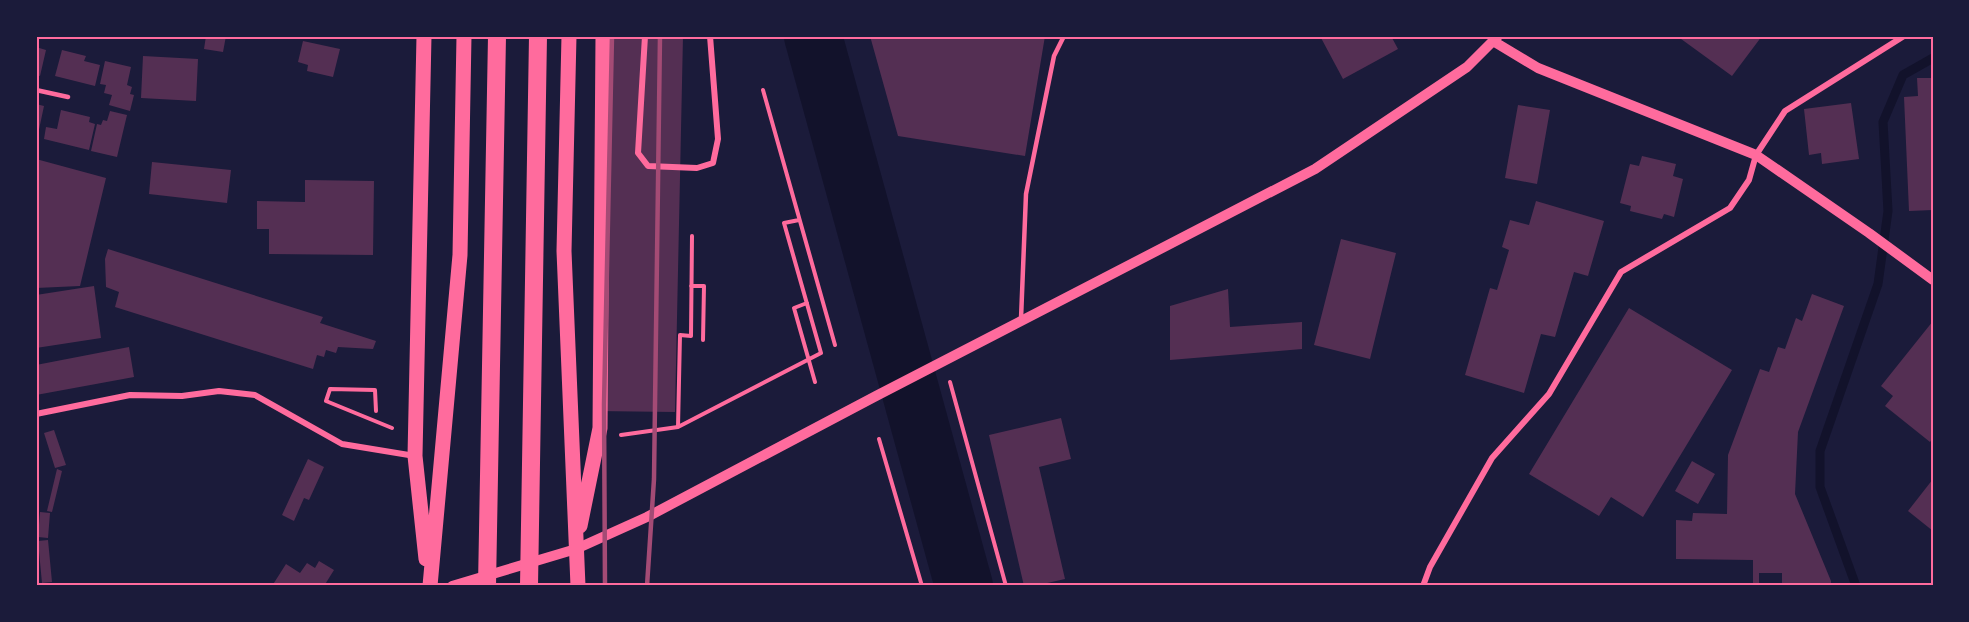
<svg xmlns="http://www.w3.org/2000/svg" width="1969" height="622" viewBox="0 0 1969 622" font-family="Barlow,sans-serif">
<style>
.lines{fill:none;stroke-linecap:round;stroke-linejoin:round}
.stream{stroke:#12122b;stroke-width:9}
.river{stroke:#12122b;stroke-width:58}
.building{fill:#542f53}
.path{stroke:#ff6b9d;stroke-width:4}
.service{stroke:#ff6b9d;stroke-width:4.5}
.minor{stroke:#ff6b9d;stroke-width:6}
.tertiary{stroke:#ff6b9d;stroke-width:10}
.primary{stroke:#ff6b9d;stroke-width:15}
.motorway{stroke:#ff6b9d;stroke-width:18}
.rail{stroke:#a44b75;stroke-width:4.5}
.neatline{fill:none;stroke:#ff6b9d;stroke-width:2}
</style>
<rect width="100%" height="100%" fill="#1b1b3a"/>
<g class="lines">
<path class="stream" d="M1856,586L1820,487V451L1878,284L1888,211L1883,122L1903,75L1933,58"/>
<path class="river" d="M813,36L964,586"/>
</g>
<path class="building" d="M206,36H226L223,52L204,49Z
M602,36H683L675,412L595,411Z
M870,36H1045L1025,156L898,136Z
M1320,36H1391L1398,49L1343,79Z
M1677,36H1762L1732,76Z
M303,41L340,49L333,77L307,71L308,65L298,62Z
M36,47L46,50L40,76L36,75Z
M62,50L86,56L84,61L100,65L95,86L55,76Z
M143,56L198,59L196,101L141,98Z
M105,61L131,67L127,85L132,87L130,94L134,95L130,111L109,105L112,95L104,93L106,85L100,84Z
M1917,78H1933V210L1909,211L1904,97L1918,96Z
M1851,103L1859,159L1822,164L1821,153L1809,155L1804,109Z
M36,104L44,106L37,139H36Z
M1518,105L1550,110L1537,184L1505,178Z
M61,110L90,117L89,122L95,124L89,150L44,139L46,127L57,129Z
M110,111L127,115L117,157L91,151L97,124L101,125L103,120L107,121Z
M1642,156L1676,164L1673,176L1683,179L1674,217L1664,214L1662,219L1630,211L1631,206L1620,203L1630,164L1639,166Z
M36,159L106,178L80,286L36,288Z
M152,162L231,170L227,203L149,194Z
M305,180L374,181L373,255L269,254V229H257V201L305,202Z
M1536,201L1604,221L1588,276L1574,272L1555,337L1541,334L1524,393L1465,375L1490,288L1497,290L1509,250L1502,247L1510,220L1529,225Z
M1341,239L1396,253L1370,359L1314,345Z
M108,249L323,317L320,323L376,341L373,349L338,347L336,353L326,350L324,357L317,355L313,369L115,307L119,292L106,287L105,259Z
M94,286L101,338L36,348V295Z
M1228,289L1230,327L1302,322V349L1170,360V306Z
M1812,294L1844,306L1798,432L1795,494L1831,581V586H1782V573H1759V586L1753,585V560L1676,559V520L1692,521L1693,513L1727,514L1728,455L1760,369L1769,372L1778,347L1785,349L1796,318L1802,321Z
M1629,308L1732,370L1643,517L1611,497L1599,516L1529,474Z
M1933,321V438L1930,442L1885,406L1893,396L1881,386Z
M129,347L134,377L36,395V365Z
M1061,418L1071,459L1039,467L1065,579L1034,586H1024L989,435Z
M54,430L66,465L55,468L44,433Z
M308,459L324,467L309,500L304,498L294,521L282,515Z
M1692,461L1715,474L1698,504L1675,491Z
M57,469L62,471L52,512L47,511Z
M1933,479V531L1908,511Z
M40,512L50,513L48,538L38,537Z
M48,540L52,582L42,583L38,541Z
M319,561L334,570L324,586H272L286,564L300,573L307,563L315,568Z"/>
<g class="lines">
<path class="path" d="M763,90L835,345
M691,286H704L703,340
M807,303L794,308L815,382
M950,382L1006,586
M376,411L375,390L330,389L326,401L392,428
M678,427L680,335L691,336L692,236
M621,435L678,427L821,353L784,223L799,220
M879,439L922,586"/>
<path class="service" d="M36,90L68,97
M1021,319L1026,194L1054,56L1064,36"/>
<path class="minor" d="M645,36L638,153L648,166L697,168L713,163L718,139L710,36
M36,414L130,395L182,396L219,391L255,395L342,444L415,456
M1423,586L1430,567L1492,458L1549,394L1621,272L1730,208L1749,180L1756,155L1785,111L1904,36"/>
<path class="tertiary" d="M1493,41L1538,68L1756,155L1869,233L1933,280
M452,586L576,549L647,517L876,396L1315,169L1467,67L1498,36"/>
<path class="primary" d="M424,36L415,456L426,559
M569,36L564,251L578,586
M580,526L600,428L603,36
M430,586L460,255L464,36"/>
<path class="motorway" d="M487,586L497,36
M529,586L538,36"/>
<path class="rail" d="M605,586L604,405L612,36
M647,586L654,479L660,36"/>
</g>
<rect width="1969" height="622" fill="none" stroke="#1b1b3a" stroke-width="75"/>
<rect x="38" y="38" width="1894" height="546" class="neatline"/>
</svg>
